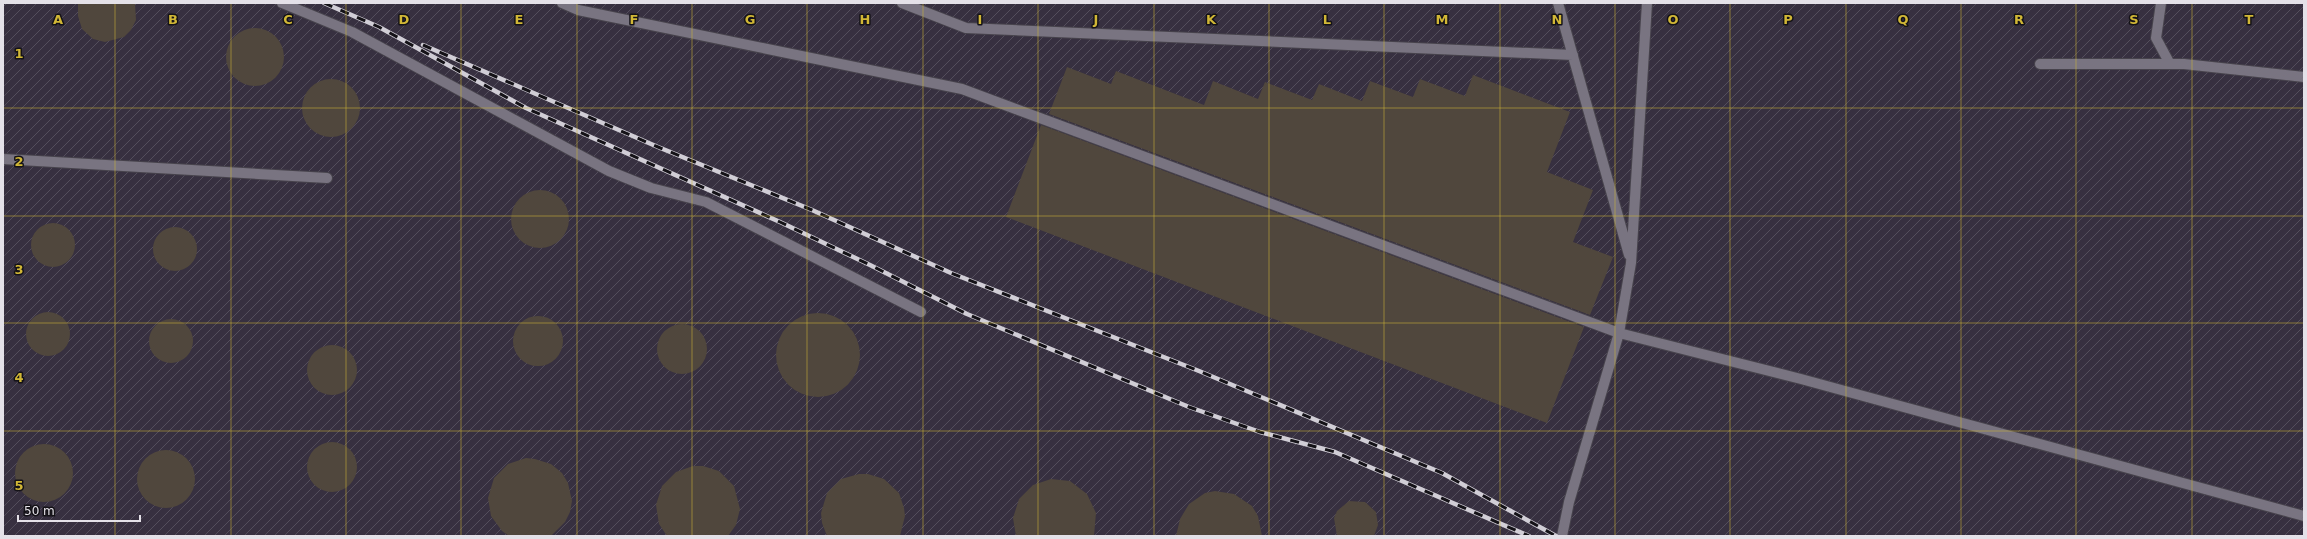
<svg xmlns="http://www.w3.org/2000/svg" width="2307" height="539" viewBox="0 0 2307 539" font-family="'DejaVu Sans',sans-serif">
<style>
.industrial{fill:url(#industrial-furrows)}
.building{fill:#50473d}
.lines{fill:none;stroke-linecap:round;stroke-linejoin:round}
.lane-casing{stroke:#47434c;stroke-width:12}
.lane{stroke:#797481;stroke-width:10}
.rail-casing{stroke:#d1ced6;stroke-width:4.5}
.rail{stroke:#141217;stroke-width:3;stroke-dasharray:9;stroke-linecap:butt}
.grid{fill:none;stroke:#d1b736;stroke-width:1;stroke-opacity:0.55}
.grid-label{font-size:13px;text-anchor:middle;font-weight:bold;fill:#d1b736;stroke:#141217;stroke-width:3;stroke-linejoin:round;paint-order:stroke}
</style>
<defs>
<pattern id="industrial-furrows" width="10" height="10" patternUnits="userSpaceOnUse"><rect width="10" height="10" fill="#373040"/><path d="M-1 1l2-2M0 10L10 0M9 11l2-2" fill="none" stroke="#544e5c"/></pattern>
</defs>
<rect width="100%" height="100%" fill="#2d2833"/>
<path class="industrial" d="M3,3H2304V536H3Z"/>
<path class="building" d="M78,3H135L136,20L131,30L124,37L105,42L93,39L82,29L78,16Z
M226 57a29 29 0 1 1 58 0a29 29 0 1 1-58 0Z
M1067,67L1111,84L1116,71L1204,105L1213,81L1258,99L1265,82L1312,100L1319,84L1362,101L1370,81L1413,97L1420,79L1465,96L1473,75L1570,112L1547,172L1593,190L1573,242L1613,257L1590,315L1049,114Z
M302 108a29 29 0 1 1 58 0a29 29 0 1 1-58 0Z
M1041,125L1584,327L1547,423L1006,217Z
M511 219a29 29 0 1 1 58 0a29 29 0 1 1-58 0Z
M31 245a22 22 0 1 1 44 0a22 22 0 1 1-44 0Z
M153 249a22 22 0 1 1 44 0a22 22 0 1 1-44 0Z
M26 334a22 22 0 1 1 44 0a22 22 0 1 1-44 0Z
M776 355a42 42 0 1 1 84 0a42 42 0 1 1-84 0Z
M513 341a25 25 0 1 1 50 0a25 25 0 1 1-50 0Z
M149 341a22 22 0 1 1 44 0a22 22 0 1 1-44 0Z
M657 349a25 25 0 1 1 50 0a25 25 0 1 1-50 0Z
M307 370a25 25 0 1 1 50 0a25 25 0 1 1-50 0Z
M307 467a25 25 0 1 1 50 0a25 25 0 1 1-50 0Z
M15 473a29 29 0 1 1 58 0a29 29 0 1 1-58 0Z
M137 479a29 29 0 1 1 58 0a29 29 0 1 1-58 0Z
M526,458L535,459L551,464L562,473L568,483L572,501L570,512L565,522L551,536H509L502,531L491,516L488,498L494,478L508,464Z
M693,466H703L719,471L734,486L740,509L736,525L728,536H667L659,524L656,505L662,486L676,472Z
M859,474H868L884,479L899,493L904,508L905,516L900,536H827L822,523L821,513L827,493L841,479Z
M1051,479L1070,481L1087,494L1096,513L1094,536H1016L1013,518L1019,499L1033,485Z
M1215,491L1234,494L1252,506L1258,516L1262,536H1176L1180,519L1189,504L1205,493Z
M1349,501L1365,502L1376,512L1378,525L1374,536H1337L1334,518L1337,511Z"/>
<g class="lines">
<g class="lane-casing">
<path id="lane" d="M282,3L352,32L609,171L651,188L706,202L921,312
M562,3L578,10L962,89L1619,333L1801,379L2304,516
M902,3L966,28L1573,55
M1558,3L1629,255
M2161,3L2156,38L2170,64
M2040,64H2184L2304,77
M3,159L327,178
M1562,536L1569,502L1619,333L1631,263L1647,3"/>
</g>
<use href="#lane" class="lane"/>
<g class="rail-casing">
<path id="rail" d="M324,3L379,27L526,108L780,222L870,265L967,314L1189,407L1260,432L1335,452L1529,536
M423,45L658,147L812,210L951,273L1199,371L1442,473L1556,536"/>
</g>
<use href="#rail" class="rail"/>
</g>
<path class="grid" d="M115,3V536M231,3V536M346,3V536M461,3V536M577,3V536M692,3V536M807,3V536M923,3V536M1038,3V536M1154,3V536M1269,3V536M1384,3V536M1500,3V536M1615,3V536M1730,3V536M1846,3V536M1961,3V536M2076,3V536M2192,3V536M3,108H2304M3,216H2304M3,323H2304M3,431H2304"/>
<g class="grid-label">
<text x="58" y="24">A</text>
<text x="173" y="24">B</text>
<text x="288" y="24">C</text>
<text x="404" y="24">D</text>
<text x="519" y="24">E</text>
<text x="634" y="24">F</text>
<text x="750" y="24">G</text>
<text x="865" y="24">H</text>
<text x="980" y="24">I</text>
<text x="1096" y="24">J</text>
<text x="1211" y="24">K</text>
<text x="1327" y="24">L</text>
<text x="1442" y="24">M</text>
<text x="1557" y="24">N</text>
<text x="1673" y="24">O</text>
<text x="1788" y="24">P</text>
<text x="1903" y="24">Q</text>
<text x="2019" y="24">R</text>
<text x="2134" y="24">S</text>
<text x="2249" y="24">T</text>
<text x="19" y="58">1</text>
<text x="19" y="166">2</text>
<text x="19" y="274">3</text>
<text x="19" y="382">4</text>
<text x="19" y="490">5</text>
</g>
<rect width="2307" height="539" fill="none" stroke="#e4e1e8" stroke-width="8"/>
<path d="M18 515v6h122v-6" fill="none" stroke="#e4e1e8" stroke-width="2"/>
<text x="24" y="515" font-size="12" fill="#e4e1e8" stroke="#141217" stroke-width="3" paint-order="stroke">50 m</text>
</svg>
